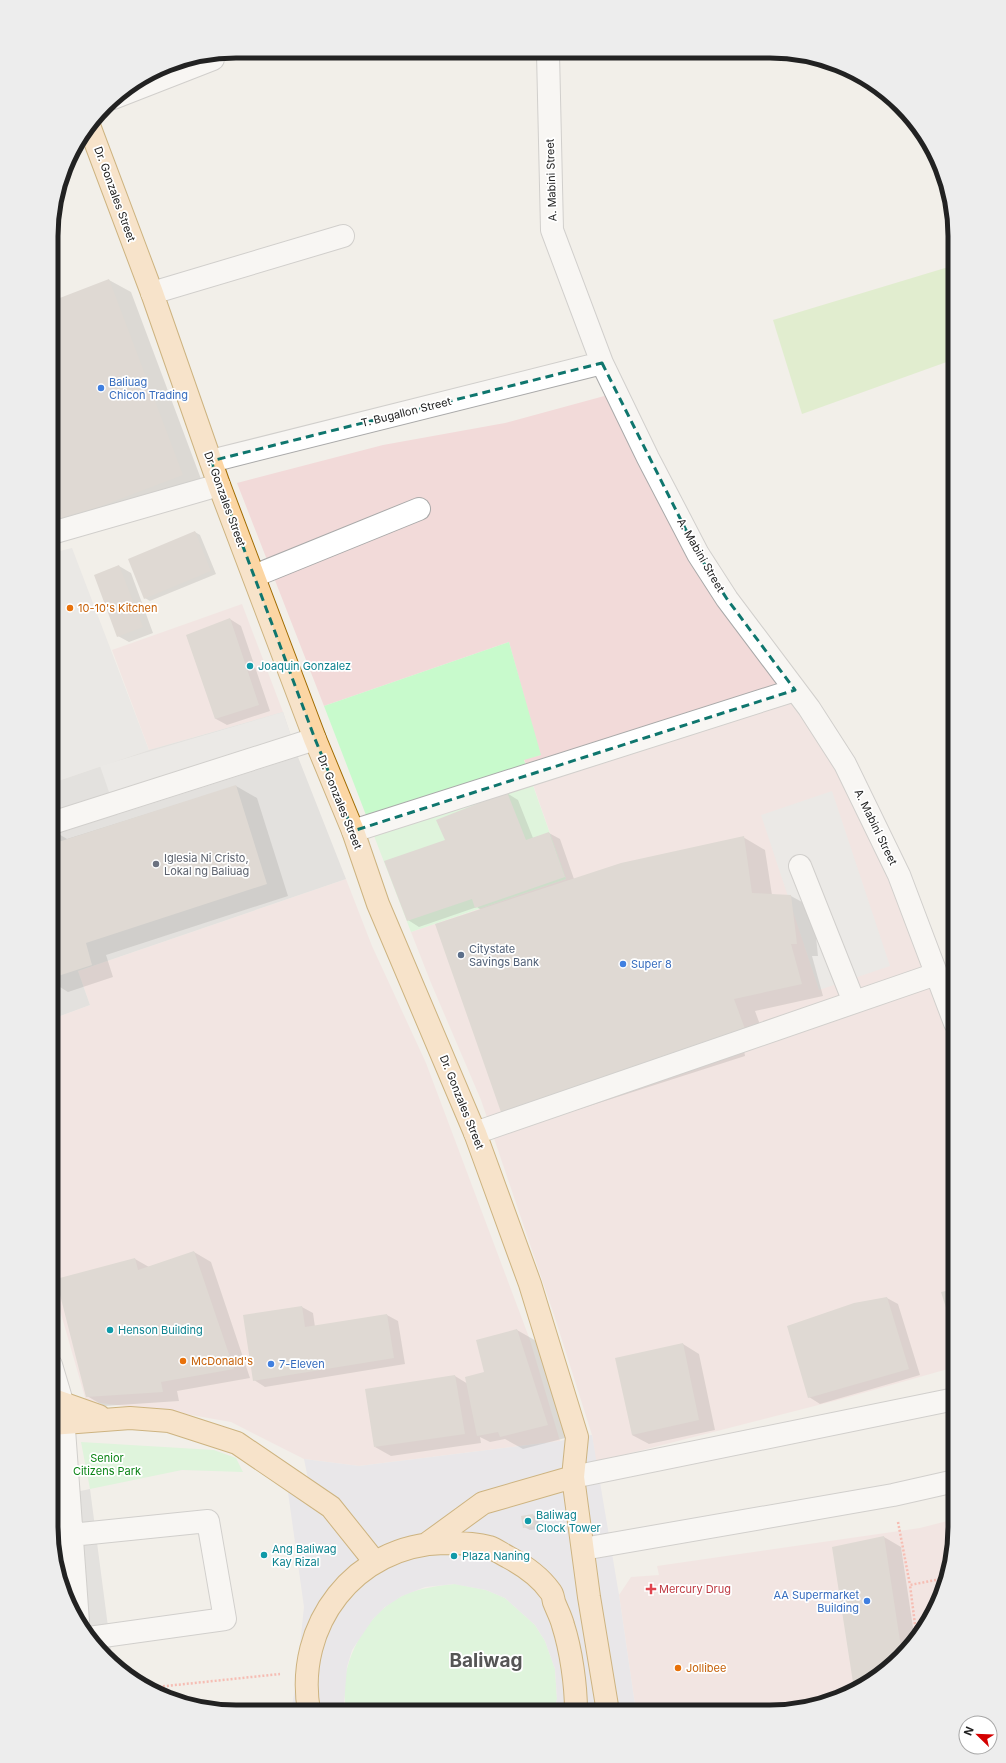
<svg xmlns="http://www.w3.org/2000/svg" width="1006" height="1763" viewBox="0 0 1006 1763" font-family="Inter,sans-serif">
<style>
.residential{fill:#e0dfdf}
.commercial{fill:#f2dad9}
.religious{fill:#d0d0d0}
.grass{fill:#cdebb0}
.park{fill:#c8facc}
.parking{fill:#e2e2e2}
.plaza{fill:#dddde8}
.shadow{fill:#0003}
.building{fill:#c7bfb8}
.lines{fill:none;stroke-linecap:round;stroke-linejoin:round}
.minor-casing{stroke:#a9a9a9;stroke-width:24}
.major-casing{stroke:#a06b00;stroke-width:24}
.path{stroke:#fa8072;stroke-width:2.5;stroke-dasharray:2 2;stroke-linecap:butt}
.minor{stroke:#fff;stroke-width:22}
.major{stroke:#fcd6a4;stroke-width:22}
.marked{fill:none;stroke:#0f766e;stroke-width:3;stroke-dasharray:8 5;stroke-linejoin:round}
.shop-dot{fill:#3f7fe0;stroke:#fff;stroke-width:1.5}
.food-dot{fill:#e8710a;stroke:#fff;stroke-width:1.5}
.culture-dot{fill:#0f9aa8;stroke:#fff;stroke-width:1.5}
.worship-dot{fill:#6b7280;stroke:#fff;stroke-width:1.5}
.service-dot{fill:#5c6f8a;stroke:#fff;stroke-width:1.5}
.health-dot{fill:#e0444e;stroke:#fff;stroke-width:1.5}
.labels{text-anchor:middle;stroke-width:3.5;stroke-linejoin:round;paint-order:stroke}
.street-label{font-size:11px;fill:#222;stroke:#fff}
.shop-label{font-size:11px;fill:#366cbe;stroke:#fff;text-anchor:start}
.food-label{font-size:11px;fill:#c56008;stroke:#fff;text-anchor:start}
.culture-label{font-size:11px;fill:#0d838f;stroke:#fff;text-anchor:start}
.worship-label{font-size:11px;fill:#5b616d;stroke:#fff;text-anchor:start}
.service-label{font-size:11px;fill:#4e5e75;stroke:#fff;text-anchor:start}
.park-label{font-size:11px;fill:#0c8416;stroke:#fff}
.health-label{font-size:11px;fill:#be3a42;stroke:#fff;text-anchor:start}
.town-label{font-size:19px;font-weight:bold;fill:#555;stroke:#fff}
.rim{fill:none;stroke:#222;stroke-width:5}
</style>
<rect width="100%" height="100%" fill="#f2efe9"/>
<path class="residential" d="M72,548L149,750L52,783V553Z"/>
<path class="commercial" d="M608,395L841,770L903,906L955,1059V1367L838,1400L596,1462L592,1435L555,1318L481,1100L431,983L411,932L566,879L524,759L540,755L509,642L324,706L237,483L383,445L505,423Z
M242,604L283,712L149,750L112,650Z
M346,879L372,946L426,1063L530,1340L560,1441L359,1466L304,1459L231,1422L191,1415L86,1401L51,1279L52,1019L90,1005L78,971Z
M955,1519V1539L941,1598L917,1640L882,1674L830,1702L770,1712H636L619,1595L631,1577L659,1575L657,1566L920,1528Z"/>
<path class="religious" d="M283,712L298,757L346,879L78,971L90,1005L52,1019V783L149,750Z
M90,1489L113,1665L82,1630L61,1587L51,1527V1497Z"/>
<path class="grass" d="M955,265V359L802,414L773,320Z"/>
<path class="park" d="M509,642L541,755L524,760L566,879L411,932L324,706Z
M81,1442L214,1450L236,1458L243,1472L182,1470L90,1489Z
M455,1584L486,1590L505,1598L535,1625L545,1641L555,1669L557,1699L554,1711H347C335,1669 365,1613 404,1595C421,1588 436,1586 455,1584Z"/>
<path class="parking" d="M283,712L298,757L117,815L100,766Z
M832,791L890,966L819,990L761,815Z"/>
<path class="plaza" d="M592,1435L619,1595L636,1712L554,1711L557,1699L555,1669L545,1641L535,1625L505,1598L486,1590L454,1584L425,1587L402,1596L385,1607L373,1619L352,1650L347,1667L344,1703L347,1711H291L296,1684L304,1607L288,1492L311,1494L304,1459L359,1466L560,1441L577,1437Z"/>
<path class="shadow" d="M109,280L131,292L204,487L52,533Z
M195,532L200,535L216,574L150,601L145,598Z
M119,566L131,573L153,633L129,642L118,636Z
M230,619L241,626L270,711L227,725L216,719L187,636Z
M236,786L257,798L288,896L106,955L113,977L68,992L52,982V830L67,839Z
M507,793L518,800L533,838L549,833L560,839L574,879L743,837L765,850L772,895L791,896L813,908L818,956H812L823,996L755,1011L766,1041L744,1050L745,1056L524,1127L481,910L477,907L419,927L408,920L446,841Z
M52,995L60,1021L52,1024Z
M194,1252L211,1262L250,1378L177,1391L179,1401L104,1406L87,1396L135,1259L149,1267Z
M887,1298L898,1304L920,1375L820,1404L809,1397Z
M302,1307L313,1313L315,1327L387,1315L398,1321L405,1364L265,1387L254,1380Z
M517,1330L538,1342L569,1437L523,1449L505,1439L490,1442L480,1437L481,1443L391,1456L375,1447L455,1376L468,1384L485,1373Z
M683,1344L699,1354L715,1430L649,1444L632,1435Z
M533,1515L538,1518L540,1529L530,1530L524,1527Z
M884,1537L901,1547L915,1641L882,1674L855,1688L833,1548Z"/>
<path class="building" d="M109,279L183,475L52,525V301Z
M195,531L211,571L144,599L128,559Z
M119,565L143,627L117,637L94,575Z
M230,618L259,705L215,719L186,635Z
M236,785L267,884L86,943L92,965L52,978V844Z
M507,792L526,840L549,832L565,877L475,908L472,899L407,921L384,861L445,840L436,820Z
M744,836L752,893L791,895L797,944H791L802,984L734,999L745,1029L502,1115L435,924L621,863Z
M194,1251L234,1369L161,1382L163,1392L86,1397L56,1279L135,1258L138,1270Z
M955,1289V1333H954L941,1292Z
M887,1297L909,1369L808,1398L787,1326L854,1303Z
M302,1306L305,1327L387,1314L394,1358L253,1381L243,1315Z
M517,1329L548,1425L500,1437L498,1432L477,1436L465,1377L484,1372L476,1340Z
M683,1343L699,1420L632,1435L615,1358Z
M455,1375L465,1434L374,1447L365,1389Z
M533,1514L535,1526L523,1528L521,1516Z
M884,1536L902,1654L882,1674L854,1689L832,1547Z"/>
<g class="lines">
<g class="minor-casing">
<path id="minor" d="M548,53L552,230L602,363L648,458L698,554L727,599L809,708L845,764L899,875L955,1023
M113,98L213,59
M152,293L343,236
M211,461L602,363
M52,533L219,485
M254,576L419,509
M52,823L315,739
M353,831L795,690
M800,866L854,1002
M475,1133L936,974
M51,1365L62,1402L78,1622
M573,1477L955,1399
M71,1535L208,1521L225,1619L89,1638
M583,1549L893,1495L955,1481"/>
</g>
<g class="major-casing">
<path id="major" d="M90,128L152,293L219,485L315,739L353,831L378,904L475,1133L530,1284L577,1437L573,1477L589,1597L608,1712
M51,1399L99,1416
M51,1424L130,1418L169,1421L237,1443L331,1507L375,1562
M428,1543L483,1503L573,1477
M309,1711C294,1625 355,1545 444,1543C458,1543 475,1543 489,1547C495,1549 502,1554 508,1557C523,1565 540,1577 550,1591C553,1594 553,1598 554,1602C557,1610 561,1617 563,1625C571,1650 576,1685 576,1711"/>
</g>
<path class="path" d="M898,1522L910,1585
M917,1640L910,1585L946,1578
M147,1688L280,1674"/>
<use href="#minor" class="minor"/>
<use href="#major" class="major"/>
</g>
<path d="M0 0H1006V1763H0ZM602,363L698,554L727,599L795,690L353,831L315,739L211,461Z" fill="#f2efe9" fill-opacity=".55" fill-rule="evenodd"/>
<path class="marked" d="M602,363L698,554L727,599L795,690L353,831L315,739L211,461Z"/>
<g class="shop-dot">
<circle cx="101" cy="388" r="4"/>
<circle cx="623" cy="964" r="4"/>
<circle cx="271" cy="1364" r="4"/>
<circle cx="867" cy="1601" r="4"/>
</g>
<g class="food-dot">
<circle cx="70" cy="608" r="4"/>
<circle cx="183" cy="1361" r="4"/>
<circle cx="678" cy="1668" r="4"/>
</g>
<g class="culture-dot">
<circle cx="250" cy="666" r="4"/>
<circle cx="110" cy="1330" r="4"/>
<circle cx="528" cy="1521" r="4"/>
<circle cx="264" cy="1555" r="4"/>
<circle cx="454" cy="1556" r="4"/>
</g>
<circle class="worship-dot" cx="156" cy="864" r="4"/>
<circle class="service-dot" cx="461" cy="955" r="4"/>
<path class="health-dot" d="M649 1583h4v4h4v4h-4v4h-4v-4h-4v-4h4z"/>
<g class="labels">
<g class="street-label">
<text transform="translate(551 180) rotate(-92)" y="4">A. Mabini Street</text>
<text transform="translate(115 194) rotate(70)" y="4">Dr. Gonzales Street</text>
<text transform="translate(406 412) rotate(-14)" y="4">T. Bugallon Street</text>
<text transform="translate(225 499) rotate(70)" y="4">Dr. Gonzales Street</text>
<text transform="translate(701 555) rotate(60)" y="4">A. Mabini Street</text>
<text transform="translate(340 802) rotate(68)" y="4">Dr. Gonzales Street</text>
<text transform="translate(876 827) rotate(64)" y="4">A. Mabini Street</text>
<text transform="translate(462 1102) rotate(68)" y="4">Dr. Gonzales Street</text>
</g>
<g class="shop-label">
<text x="109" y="386">Baliuag<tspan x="109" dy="13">Chicon Trading</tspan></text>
<text x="631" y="968">Super 8</text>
<text x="279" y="1368">7-Eleven</text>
<text x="859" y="1599" text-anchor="end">AA Supermarket<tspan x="859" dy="13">Building</tspan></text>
</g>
<g class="food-label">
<text x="78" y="612">10-10's Kitchen</text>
<text x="191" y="1365">McDonald's</text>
<text x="686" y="1672">Jollibee</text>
</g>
<g class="culture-label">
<text x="258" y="670">Joaquin Gonzalez</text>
<text x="118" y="1334">Henson Building</text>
<text x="536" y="1519">Baliwag<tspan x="536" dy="13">Clock Tower</tspan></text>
<text x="272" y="1553">Ang Baliwag<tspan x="272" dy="13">Kay Rizal</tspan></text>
<text x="462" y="1560">Plaza Naning</text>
</g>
<g class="worship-label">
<text x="164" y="862">Iglesia Ni Cristo,<tspan x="164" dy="13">Lokal ng Baliuag</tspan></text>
</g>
<g class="service-label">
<text x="469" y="953">Citystate<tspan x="469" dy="13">Savings Bank</tspan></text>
</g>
<g class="park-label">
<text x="107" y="1462">Senior<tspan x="107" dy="13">Citizens Park</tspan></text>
</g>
<g class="health-label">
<text x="659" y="1593">Mercury Drug</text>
</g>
<g class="town-label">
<text x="486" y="1667">Baliwag</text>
</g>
</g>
<path d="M0 0H1006V1763H0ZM236 58H770A178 178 0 0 1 948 236V1527A178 178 0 0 1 770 1705H236A178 178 0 0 1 58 1527V236A178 178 0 0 1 236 58Z" fill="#ededed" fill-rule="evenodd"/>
<path class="rim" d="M236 58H770A178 178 0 0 1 948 236V1527A178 178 0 0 1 770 1705H236A178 178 0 0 1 58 1527V236A178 178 0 0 1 236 58Z"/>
<g transform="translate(978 1735) rotate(293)"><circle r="19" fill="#ffffff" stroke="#a7a7a7"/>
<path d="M0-3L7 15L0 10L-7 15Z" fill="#d40000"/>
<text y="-6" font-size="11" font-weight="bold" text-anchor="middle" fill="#222222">N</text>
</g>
</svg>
